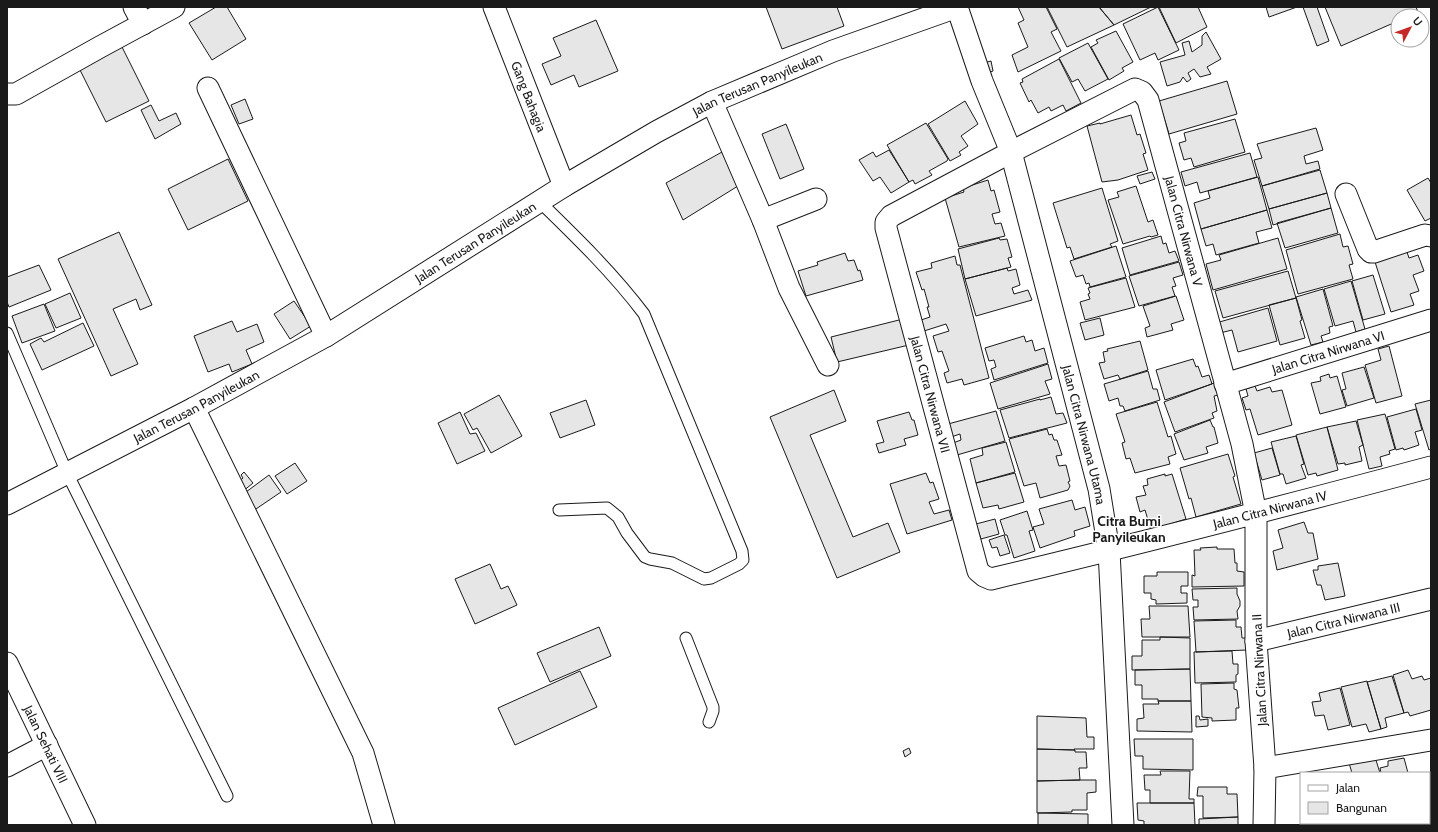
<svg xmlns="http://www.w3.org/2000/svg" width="1438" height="832" viewBox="0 0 1438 832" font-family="Cabin,sans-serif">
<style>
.building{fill:#e6e6e6;stroke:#1a1a1a}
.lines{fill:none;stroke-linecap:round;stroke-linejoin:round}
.lane-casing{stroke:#1a1a1a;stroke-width:13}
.street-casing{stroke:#1a1a1a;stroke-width:23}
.lane{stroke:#fff;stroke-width:11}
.street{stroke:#fff;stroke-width:21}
.labels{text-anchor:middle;stroke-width:3;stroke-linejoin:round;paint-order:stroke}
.street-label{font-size:13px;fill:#1a1a1a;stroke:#fff}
.neighbourhood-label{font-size:14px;font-weight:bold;fill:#1a1a1a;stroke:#fff}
</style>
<rect width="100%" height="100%" fill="#fff"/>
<path class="building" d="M216,7H227L246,39L212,60L189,23Z
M766,7H837L844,26L782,49Z
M1018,7H1046L1057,29L1051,32L1061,51L1018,72L1012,55L1028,47L1018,23L1024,20Z
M1047,7H1099L1114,25L1067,47Z
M1099,7H1151L1114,25Z
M1158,7L1179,50L1158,60L1155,53L1140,60L1123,24Z
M1159,7H1198L1207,27L1176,43Z
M1266,7H1297L1269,17Z
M1303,7H1317L1329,41L1317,46Z
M1325,7H1416L1418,12L1409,16H1398V21L1341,46Z
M596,20L618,71L579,87L574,75L551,85L542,64L561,56L553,38Z
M1116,31L1133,62L1122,68L1124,71L1109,80L1091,47L1098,43L1096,40Z
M1206,32L1221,59L1207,67L1211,74L1200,77L1194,69L1188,73L1191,79L1187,82L1183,77L1180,82L1167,86L1160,62L1185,55L1182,43L1189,41L1192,52L1202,45V36Z
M1088,43L1108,79L1085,91L1078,79L1072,82L1059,58Z
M122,47L149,101L106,122L79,68Z
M1059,59L1081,103L1066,111L1063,105L1051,111L1049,107L1038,113L1031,100L1029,102L1020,83L1023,82L1022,79Z
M991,61L993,71L983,75L980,64Z
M1227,81L1237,114L1169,134L1159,101Z
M245,99L253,119L239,124L231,105Z
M965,101L978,124L961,136L968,146L959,152L961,155L950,161L928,124Z
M151,105L159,121L176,113L181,124L155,139L141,110Z
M1131,115L1137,135L1140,134L1146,153L1143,154L1148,170L1118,180L1102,182L1087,126L1100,123V124Z
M1235,119L1245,152L1194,167L1191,158L1184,160L1179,143L1186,141L1184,133Z
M926,123L948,159L947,161L929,171L932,175L915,184L913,180L909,182L887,145Z
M786,124L804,169L780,179L762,134Z
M1316,128L1323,150L1304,156L1306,164L1318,161L1320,169L1262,186L1254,160L1262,158L1257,144Z
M889,150L909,182L891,193L880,177L873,181L859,160L873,152L876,157Z
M722,152L738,186L683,220L666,183Z
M1250,153L1257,177L1200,193L1197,182L1185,186L1181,172Z
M228,159L248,201L188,230L168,189Z
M1320,170L1327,193L1269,209L1262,186Z
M1152,172L1155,179L1140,184L1137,176Z
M1258,177L1267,210L1201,229L1194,203L1210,198L1208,191Z
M1428,178L1431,183V218L1425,221L1407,190Z
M988,180L991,191L994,190L1000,212L992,214L995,224L1001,223L1005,236L959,247L945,198L964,192L963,188Z
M1136,186L1148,222L1153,220L1158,235L1151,237L1150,236L1123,244L1108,200L1119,197L1117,192Z
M1102,188L1118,241L1110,244L1112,247L1074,259L1070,247L1067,248L1053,203Z
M1327,193L1331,208L1273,225L1269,209Z
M1331,208L1338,233L1285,248L1277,223Z
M1267,210L1272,228L1256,232L1259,243L1216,255L1213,244L1206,246L1201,229Z
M119,232L152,305L140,310L136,299L113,309L138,364L111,376L58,259Z
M1340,234L1343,247L1348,246L1353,264L1349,265L1353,279L1298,294L1286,250Z
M1161,236L1163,244L1166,243L1169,253L1175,251L1179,261L1130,275L1122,248Z
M999,238L1000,240L1007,239L1012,257L1008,258L1011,267L965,279L958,249Z
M1278,238L1287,269L1213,290L1206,264L1221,260L1219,255Z
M1116,246L1126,277L1090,287L1089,283L1086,284L1083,275L1076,277L1070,261Z
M1407,252L1409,258L1418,255L1424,271L1413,275L1419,291L1410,294L1414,305L1391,312L1375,262Z
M845,253L848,261L854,260L858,271L860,270L863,280L806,296L798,271L818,265L817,262Z
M955,256L957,265H960L989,378L964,385L962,379L947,383L944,373L949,371L942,351L938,352L933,336L949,331L946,324L924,331L921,320L930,317L927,307H929L924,289L922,290L916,272L932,268L931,263Z
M1179,262L1183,275L1173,278L1176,286L1172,287L1175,296L1139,306L1129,276Z
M39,265L51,290L9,307L7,302V277Z
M1007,268L1008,271L1016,269L1020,285L1012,288L1014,294L1028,290L1032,300L976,316L965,279Z
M1288,271L1296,298L1223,318L1215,291Z
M1373,275L1385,314L1363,320L1352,281Z
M1126,278L1135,307L1085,320L1080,302L1090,299L1088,294L1090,293L1088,288Z
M1351,281L1365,329L1356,332L1353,321L1335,326L1324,289Z
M1323,289L1333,326L1329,327L1330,333L1321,336L1323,342L1311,345L1296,297Z
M70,293L81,318L56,328L45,304Z
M1176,296L1184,320L1171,324L1173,330L1147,337L1145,328L1150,326L1143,306Z
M1296,298L1302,320L1300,321L1305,338L1280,345L1269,305Z
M294,301L311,326L290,339L274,314Z
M44,304L55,331L22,343L12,316Z
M1268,308L1277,341L1238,352L1232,330L1220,333L1216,323Z
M1100,318L1104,335L1085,340L1080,323Z
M903,319L909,345L837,362L831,337Z
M232,321L237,332L257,324L264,342L246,350L252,364L232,372L229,364L208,372L194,336Z
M83,323L94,346L42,370L30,344L41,338L44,342Z
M1024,336L1026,342L1032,340L1035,351L1044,348L1048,363L994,380L991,369L996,367L994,360L989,361L985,348Z
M1140,341L1148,370L1120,379L1118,375L1104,379L1099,363L1105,362L1103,352L1108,351L1107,349Z
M1389,346L1402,396L1376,403L1365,365L1381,360L1378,349Z
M1193,359L1196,367L1198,366L1202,377L1209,375L1212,384L1165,400L1156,370Z
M1048,364L1052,379L1045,381L1050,394L998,409L990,383Z
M1364,367L1374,398L1347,406L1342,390L1346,389L1342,373Z
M1148,371L1153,389H1157L1160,400L1125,411L1123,406H1120L1118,398L1109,401L1104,384Z
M1329,374L1330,378L1337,376L1346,407L1320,414L1311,383L1321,381L1320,377Z
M1214,383L1218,395L1214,396L1217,411L1212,413L1214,418L1175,432L1164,402Z
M1255,386L1257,391L1270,387L1272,392L1282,390L1292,425L1258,435L1250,409L1246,410L1242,398L1248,396L1246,389Z
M834,390L846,421L810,435L853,537L888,523L900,552L837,578L770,417Z
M499,395L522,436L491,453L477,428L473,430L464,414Z
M1051,397L1056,414L1063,413L1067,423L1009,438L1000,410L1040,399V400Z
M586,400L595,425L560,438L550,413Z
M1431,400V449L1429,450L1415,404Z
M1157,402L1168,437L1171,436L1176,454L1168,457L1170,464L1135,473L1130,458L1126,459L1122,443L1125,442L1116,414Z
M1416,409L1422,430L1415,432L1419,445L1404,450L1403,448L1396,450L1387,417Z
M996,411L1005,441L957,455L953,443L961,440L960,434L951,437L948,424Z
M460,412L470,434L476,433L485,451L457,464L438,423Z
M909,412L912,420H914L918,435L904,439L906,445L879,453L876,444L884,442L877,421Z
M1385,414L1395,449L1389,451L1390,454L1380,457L1382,466L1369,469L1357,420Z
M1210,420L1213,427H1214L1218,443L1206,447L1208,453L1184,460L1174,434Z
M1356,421L1363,445L1359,447L1362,461L1345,465V463L1338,464L1327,427Z
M1327,427L1338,470L1317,476L1316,473L1308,475L1296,435Z
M1047,429L1049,435L1052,434L1054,440H1057L1062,455L1056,456L1059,466L1066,465L1070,481L1068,482L1070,486L1068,490L1040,498L1036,483L1024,486L1009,439Z
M1296,436L1304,464L1301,465L1306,478L1286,484L1283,474H1280L1271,442Z
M1006,442L1015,472L976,483L970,459L983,455L982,448Z
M1272,448L1280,475L1262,480L1254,453Z
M1228,454L1235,476L1233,477L1241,504L1196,517L1191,498L1189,499L1180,468Z
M295,463L307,481L287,494L275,476Z
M244,472L253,483L242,492L236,484L243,478L241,475Z
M926,473L930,483L933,482L939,499L929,502L934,514L949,510L952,520L907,534L890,484Z
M1015,473L1024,502L999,509L998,505L983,508L976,483Z
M1165,474V476L1172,474L1186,519L1151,530L1145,510L1140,512L1136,497L1146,495L1143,486L1148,485L1147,479Z
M269,475L281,492L253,511L242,495Z
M1072,500L1075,510L1085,507L1090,526L1074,531L1075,536L1040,548L1033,527L1044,524L1039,509Z
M1027,511L1033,530L1029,531L1035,551L1014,558L1007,535H1005L1000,520Z
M995,519L999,534L981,539L976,524Z
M1304,522L1308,533H1313L1318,559L1277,570L1273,551L1283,548L1278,530Z
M1004,535L1010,553L1000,556L997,547L992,548L989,540Z
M1217,547V549H1234L1235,563H1237V571L1244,572V586L1192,587V575L1195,576L1194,550H1201L1200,548Z
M1338,563L1345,596L1325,600L1321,585H1317L1313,570H1318V566Z
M490,564L501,589L508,586L517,605L475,624L455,579Z
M1157,572H1188V586H1181V593H1187V603L1156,604V600L1151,599V593H1144V576H1157Z
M1237,588V594L1240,601V606L1237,611L1238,619L1194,620L1193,607H1198V600H1193L1192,589Z
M1149,606H1188L1190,637H1142L1141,619H1150Z
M1236,620V627H1241L1242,638H1247V650L1196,652L1194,621Z
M599,627L611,656L550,682L537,653Z
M1160,637L1190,638V669L1132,670V656H1142V640H1160Z
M1232,651L1233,664H1238V674L1236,675V682L1195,683L1194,652Z
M1190,669L1191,701H1158V699H1142V685H1135V670Z
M1408,670L1412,679L1422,676L1424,680L1431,678V710L1410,716L1408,712L1404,713L1393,675Z
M580,671L597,707L515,745L498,708Z
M1392,676L1404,713L1385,718L1387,727L1381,729L1367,682Z
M1367,681L1381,729L1369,732L1366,724L1352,727L1341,687Z
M1234,683V689L1237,690L1239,708H1236V720L1212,721V718L1202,717L1201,684Z
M1340,688L1350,725L1328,730L1324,715L1315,716L1312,702L1321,701L1319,693Z
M1158,701H1191L1192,732L1137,731V719L1144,718L1143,704H1159Z
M1037,716L1086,718L1087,737H1094V749H1074L1075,750L1037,749Z
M1196,716H1199L1200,720L1208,719V726L1196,727Z
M1134,739H1193V770L1143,769V756H1135Z
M909,748L911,753L905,757L903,751Z
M1037,749L1075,750V752H1086L1087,768H1079L1080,780L1037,781Z
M1375,757L1380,773H1352L1349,763Z
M1404,758L1408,773H1381L1380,768L1388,766V761Z
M1160,771H1190L1189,799H1194V803H1150V790H1145L1144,775H1161Z
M1080,780H1096V792L1087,793V810H1072V812L1037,813V781Z
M1198,787H1227V794H1237L1238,817L1203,818V796H1197Z
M1429,802H1431V825H1402L1401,823H1429Z
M1137,803H1194L1195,825H1144V821L1138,820Z
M1038,813L1088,814V825H1038Z
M1238,817V825H1199V819Z
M1331,823H1342V825H1323Z
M1342,823H1372V825H1342Z
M1373,823H1401L1402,825H1374Z"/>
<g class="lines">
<g class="lane-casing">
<path id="lane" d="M539,201C576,237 613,273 644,314L742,551L743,560L739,564L711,578L704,579L672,563L650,559L645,557L627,533L618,517L607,508L559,510
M7,333L67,473L227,796
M686,638L713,707V711L709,722"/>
</g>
<g class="street-casing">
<g id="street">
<path d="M134,7L143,24"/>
<path id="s1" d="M494,7L564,186"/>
<path id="s2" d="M957,7L982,81L1011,152L1099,489L1109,551L1123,825"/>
<path d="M208,88L326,336"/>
<path d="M7,94H16L100,47L174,7"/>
<path d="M712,102L763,220L789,288L828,365"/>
<path d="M1346,194L1368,249L1371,252H1374L1425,235L1431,236"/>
<path d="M763,220L816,199"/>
<path id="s3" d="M1225,384L1431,320"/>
<path d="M194,408L363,753L384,825"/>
<path id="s4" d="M7,504L194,408L326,336L564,186L656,132L712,102L833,51L957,7"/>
<path id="s5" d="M1256,641L1431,599"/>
<path id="s6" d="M7,663L85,825"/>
<path d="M7,766L47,745"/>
<path d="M1265,768L1431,740"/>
<path id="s7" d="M1264,825L1265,768L1256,641V514L1242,444L1148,100L1142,92L1135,89L1127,93L1011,152L891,216L886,222V228L978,571L984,576L991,579C1138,544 1285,506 1431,467"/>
</g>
</g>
<use href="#lane" class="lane"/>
<use href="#street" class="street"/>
</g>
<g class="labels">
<g class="street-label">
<text dy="5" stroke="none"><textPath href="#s4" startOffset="861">Jalan Terusan Panyileukan</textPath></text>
<text dy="5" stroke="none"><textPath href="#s1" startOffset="96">Gang Bahagia</textPath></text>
<text transform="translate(1184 231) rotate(75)" y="5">Jalan Citra Nirwana V</text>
<text dy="5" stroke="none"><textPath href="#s4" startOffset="537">Jalan Terusan Panyileukan</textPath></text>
<text dy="5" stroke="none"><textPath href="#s3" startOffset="108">Jalan Citra Nirwana VI</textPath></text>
<text dy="5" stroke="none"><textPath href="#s7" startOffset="1218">Jalan Citra Nirwana VII</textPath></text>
<text dy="5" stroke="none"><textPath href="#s4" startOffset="213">Jalan Terusan Panyileukan</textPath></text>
<text dy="5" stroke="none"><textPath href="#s2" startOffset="447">Jalan Citra Nirwana Utama</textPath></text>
<text dy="5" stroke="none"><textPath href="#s7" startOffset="1704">Jalan Citra Nirwana IV</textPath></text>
<text dy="5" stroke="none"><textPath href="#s5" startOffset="90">Jalan Citra Nirwana III</textPath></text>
<text transform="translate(1259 670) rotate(-93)" y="5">Jalan Citra Nirwana II</text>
<text dy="5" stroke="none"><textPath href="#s6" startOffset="90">Jalan Sehati VIII</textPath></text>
</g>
<g class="neighbourhood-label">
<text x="1129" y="526">Citra Bumi<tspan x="1129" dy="16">Panyileukan</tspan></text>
</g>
</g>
<rect width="1438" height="832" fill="none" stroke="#1a1a1a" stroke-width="16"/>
<rect x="1300" y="772" width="130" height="52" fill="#ffffff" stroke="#a3a3a3"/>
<rect x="1308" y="785" width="20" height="6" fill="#ffffff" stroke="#a3a3a3"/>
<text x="1336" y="792" font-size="12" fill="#1a1a1a">Jalan</text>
<rect x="1308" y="802" width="20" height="12" fill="#e6e6e6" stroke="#a3a3a3"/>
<text x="1336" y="812" font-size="12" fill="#1a1a1a">Bangunan</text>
<g transform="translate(1410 28) rotate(49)"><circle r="19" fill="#ffffff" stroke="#a3a3a3"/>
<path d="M0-3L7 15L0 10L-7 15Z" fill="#c62828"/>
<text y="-6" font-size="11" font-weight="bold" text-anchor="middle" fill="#1a1a1a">U</text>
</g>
</svg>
